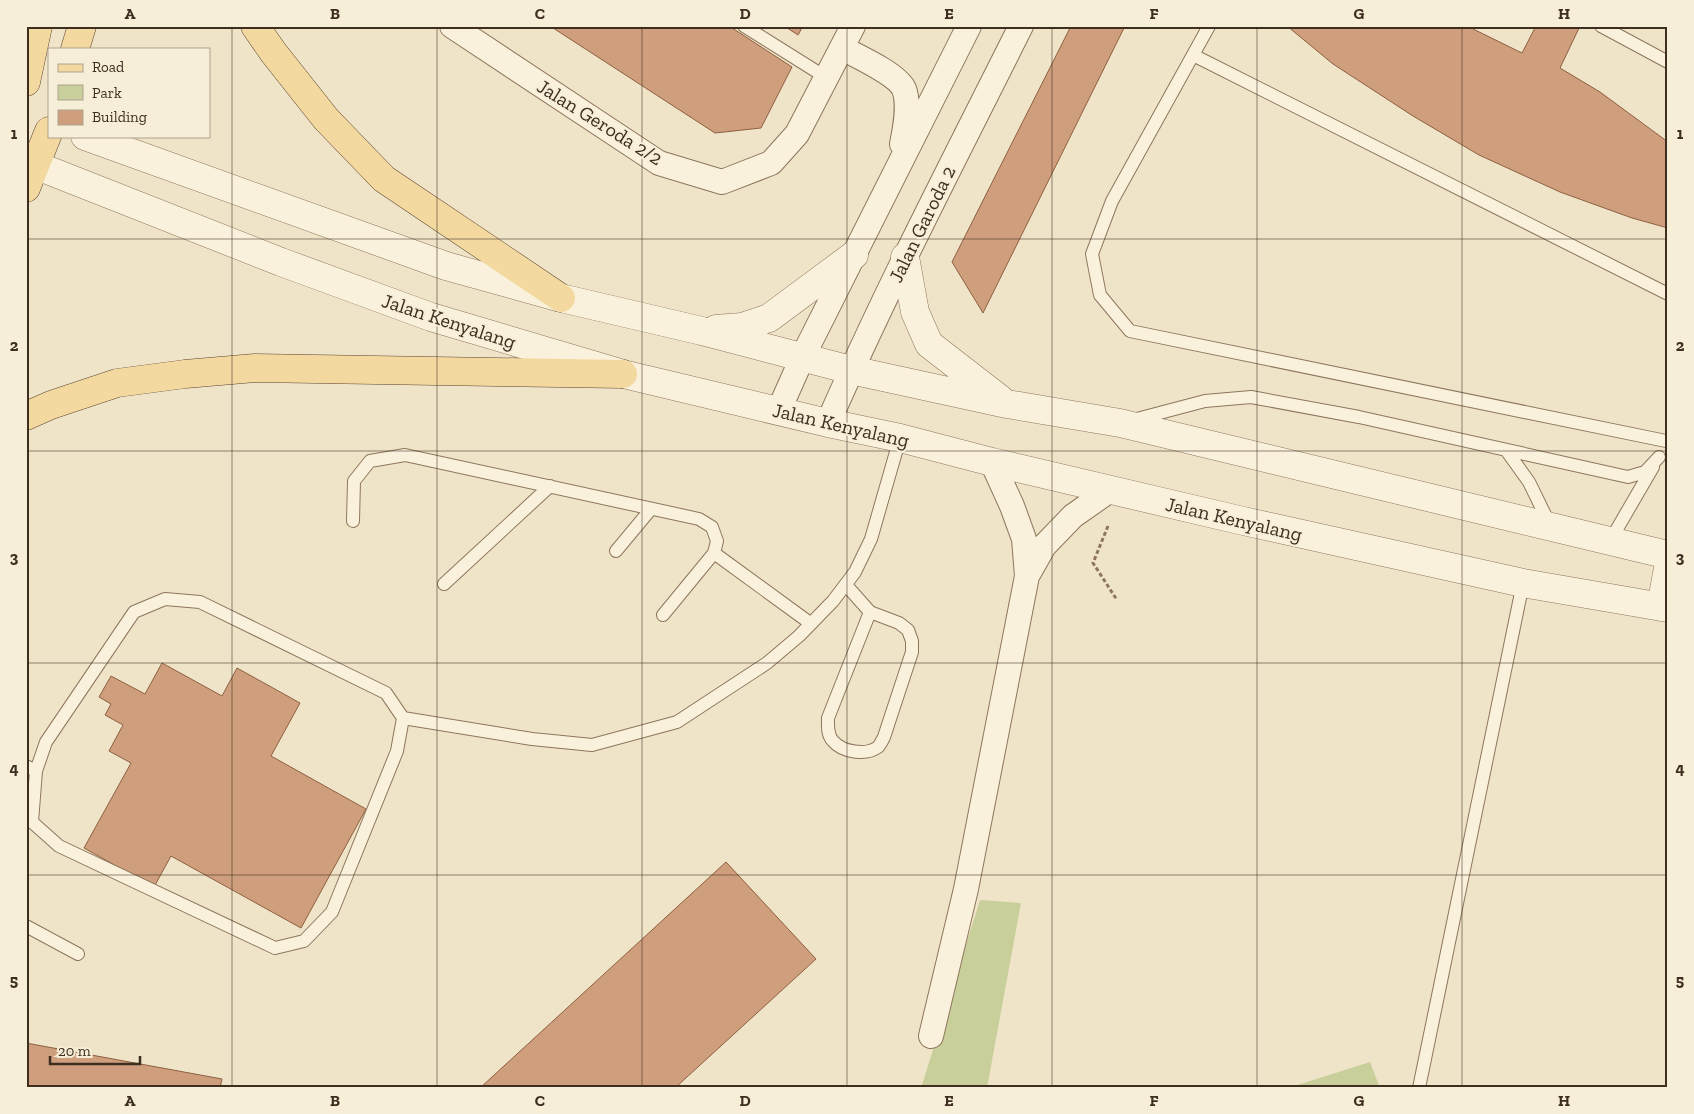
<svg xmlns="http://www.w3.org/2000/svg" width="1694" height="1114" viewBox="0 0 1694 1114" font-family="'Zilla Slab',serif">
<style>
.green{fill:#c9cf9b}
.building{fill:#cf9f7d;stroke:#8d5f41}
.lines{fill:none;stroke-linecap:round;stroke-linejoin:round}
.service-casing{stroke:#8d765c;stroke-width:14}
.minor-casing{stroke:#8d765c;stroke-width:26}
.tertiary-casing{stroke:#8d765c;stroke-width:29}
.primary-casing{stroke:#5b4430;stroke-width:29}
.path{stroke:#8d765c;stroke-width:3;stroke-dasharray:4 2.5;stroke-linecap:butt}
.service{stroke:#faf1dc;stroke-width:12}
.minor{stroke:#faf1dc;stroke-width:24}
.tertiary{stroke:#faf1dc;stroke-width:28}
.primary{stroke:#f3d9a0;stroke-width:28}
.grid{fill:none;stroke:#3d2e20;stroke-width:1;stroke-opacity:0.55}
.labels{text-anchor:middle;stroke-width:4;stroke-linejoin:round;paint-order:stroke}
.street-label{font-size:20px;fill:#3d2e20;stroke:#f7eed8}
.neatline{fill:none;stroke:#3d2e20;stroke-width:2}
.grid-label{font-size:16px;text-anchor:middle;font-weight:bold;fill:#3d2e20}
</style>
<rect width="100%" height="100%" fill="#f0e4c8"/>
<path class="green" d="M980,900L1021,903L987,1088H921Z
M1370,1062L1380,1088H1288Z"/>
<path class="building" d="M550,26H729L792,67L761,128L715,133Z
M784,26H803L798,35Z
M1071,26H1125L983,313L952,262Z
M1287,26H1467L1522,53L1536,26H1580L1560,68L1600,92L1668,142V228L1632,218L1560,192L1479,155L1413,116L1333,64Z
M162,663L222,696L237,668L300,703L271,756L366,809L301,928L171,856L154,887L84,848L131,763L109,751L123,725L105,715L111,704L99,697L111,676L145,694Z
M726,862L816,959L675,1088H480Z
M26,1043L222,1079L220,1088H26Z"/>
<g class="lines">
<g class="service-casing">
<path id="service" d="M744,26L827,78
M1209,26L1112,201L1092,254L1100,295L1130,331L1666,441
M1601,26L1668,62
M1193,55L1668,294
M1133,420L1205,401L1251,397L1359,417L1628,477L1645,472L1659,457
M1506,450L1529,482L1550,525
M353,521L354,481L370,461L405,455L699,519L712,527L717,541L714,553L810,623
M1610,541L1653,467
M616,551L651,509
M444,584L550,486
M846,585L870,612L899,623L908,630L912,641V652L884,737C882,741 880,745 878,747C866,756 842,752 833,741C827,735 828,726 828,718L870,612
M663,615L714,553
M403,718L532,739L592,745L677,722L767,663L799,636L833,601L855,572L871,539L900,438
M26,766L36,771L46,742L134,612L165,599L200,602L386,693L403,718L397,751L332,912L304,941L275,948L59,846L32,822L36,771
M26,926L78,954
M1419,1088L1523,583"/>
</g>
<g class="minor-casing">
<path id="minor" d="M452,26L659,163L722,182L771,163L797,134L853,26
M842,48C857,56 897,74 904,89C910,105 905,129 902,144
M779,410L803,356L969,26
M828,423C887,288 955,158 1021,26
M1027,576L1044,546L1073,516L1110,490
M931,1036L966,889L1027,576L1024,539L1012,506L992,462"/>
</g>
<g class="tertiary-casing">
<path id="tertiary" d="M85,136L446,266L561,298L702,331L851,370L1007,404L1120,423L1668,555
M35,165L281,262L431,317L623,374L828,423L900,438L992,462L1239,520L1523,583L1668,608
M905,257L915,312L929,344L1000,399
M716,329L742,327L769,318L854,255
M1661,607L1668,568"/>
</g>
<g class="primary-casing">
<path id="primary" d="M255,26L273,52L326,119L384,179L561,298
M75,49L82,26
M26,82L38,26
M26,188L49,131
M26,416L51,405L117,383L185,374L255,368L623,374"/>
</g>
<path class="path" d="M1108,526L1093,563L1117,600"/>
<use href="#service" class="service"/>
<use href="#minor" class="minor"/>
<use href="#tertiary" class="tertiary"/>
<use href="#primary" class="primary"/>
</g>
<path class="grid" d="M232,26V1088M437,26V1088M642,26V1088M847,26V1088M1052,26V1088M1257,26V1088M1462,26V1088M26,239H1668M26,451H1668M26,663H1668M26,875H1668"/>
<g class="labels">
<g class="street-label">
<text transform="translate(600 122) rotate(32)" y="7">Jalan Geroda 2/2</text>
<text transform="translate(922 224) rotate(-64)" y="7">Jalan Garoda 2</text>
<text transform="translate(449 321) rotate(18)" y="7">Jalan Kenyalang</text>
<text transform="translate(841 425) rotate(13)" y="7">Jalan Kenyalang</text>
<text transform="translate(1234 519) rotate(13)" y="7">Jalan Kenyalang</text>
</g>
</g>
<rect width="1694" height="1114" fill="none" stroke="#f7eed8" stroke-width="55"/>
<rect x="48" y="48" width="162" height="90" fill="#f7eed8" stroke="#ada18e"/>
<rect x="58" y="64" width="25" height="8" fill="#f3d9a0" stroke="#ada18e"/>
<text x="92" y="72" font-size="15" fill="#3d2e20">Road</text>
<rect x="58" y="85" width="25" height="15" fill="#c9cf9b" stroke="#ada18e"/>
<text x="92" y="98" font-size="15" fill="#3d2e20">Park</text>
<rect x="58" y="110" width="25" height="15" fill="#cf9f7d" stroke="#ada18e"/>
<text x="92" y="122" font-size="15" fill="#3d2e20">Building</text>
<path d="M50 1056v8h90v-8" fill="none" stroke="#3d2e20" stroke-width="2.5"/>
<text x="58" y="1056" font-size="15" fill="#3d2e20" stroke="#f7eed8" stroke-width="4" paint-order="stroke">20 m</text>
<rect x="28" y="28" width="1638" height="1058" class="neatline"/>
<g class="grid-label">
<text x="130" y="19">A</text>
<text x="335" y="19">B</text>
<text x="540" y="19">C</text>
<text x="745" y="19">D</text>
<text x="949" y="19">E</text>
<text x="1154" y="19">F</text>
<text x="1359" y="19">G</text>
<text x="1564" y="19">H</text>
<text x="14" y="139">1</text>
<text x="1680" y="139">1</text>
<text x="14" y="351">2</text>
<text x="1680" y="351">2</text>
<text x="14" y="563">3</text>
<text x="1680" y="563">3</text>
<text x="14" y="774">4</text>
<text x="1680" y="774">4</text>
<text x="14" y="986">5</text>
<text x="1680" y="986">5</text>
<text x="130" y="1106">A</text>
<text x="335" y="1106">B</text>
<text x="540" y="1106">C</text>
<text x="745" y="1106">D</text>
<text x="949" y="1106">E</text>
<text x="1154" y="1106">F</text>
<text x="1359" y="1106">G</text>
<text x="1564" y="1106">H</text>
</g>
</svg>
